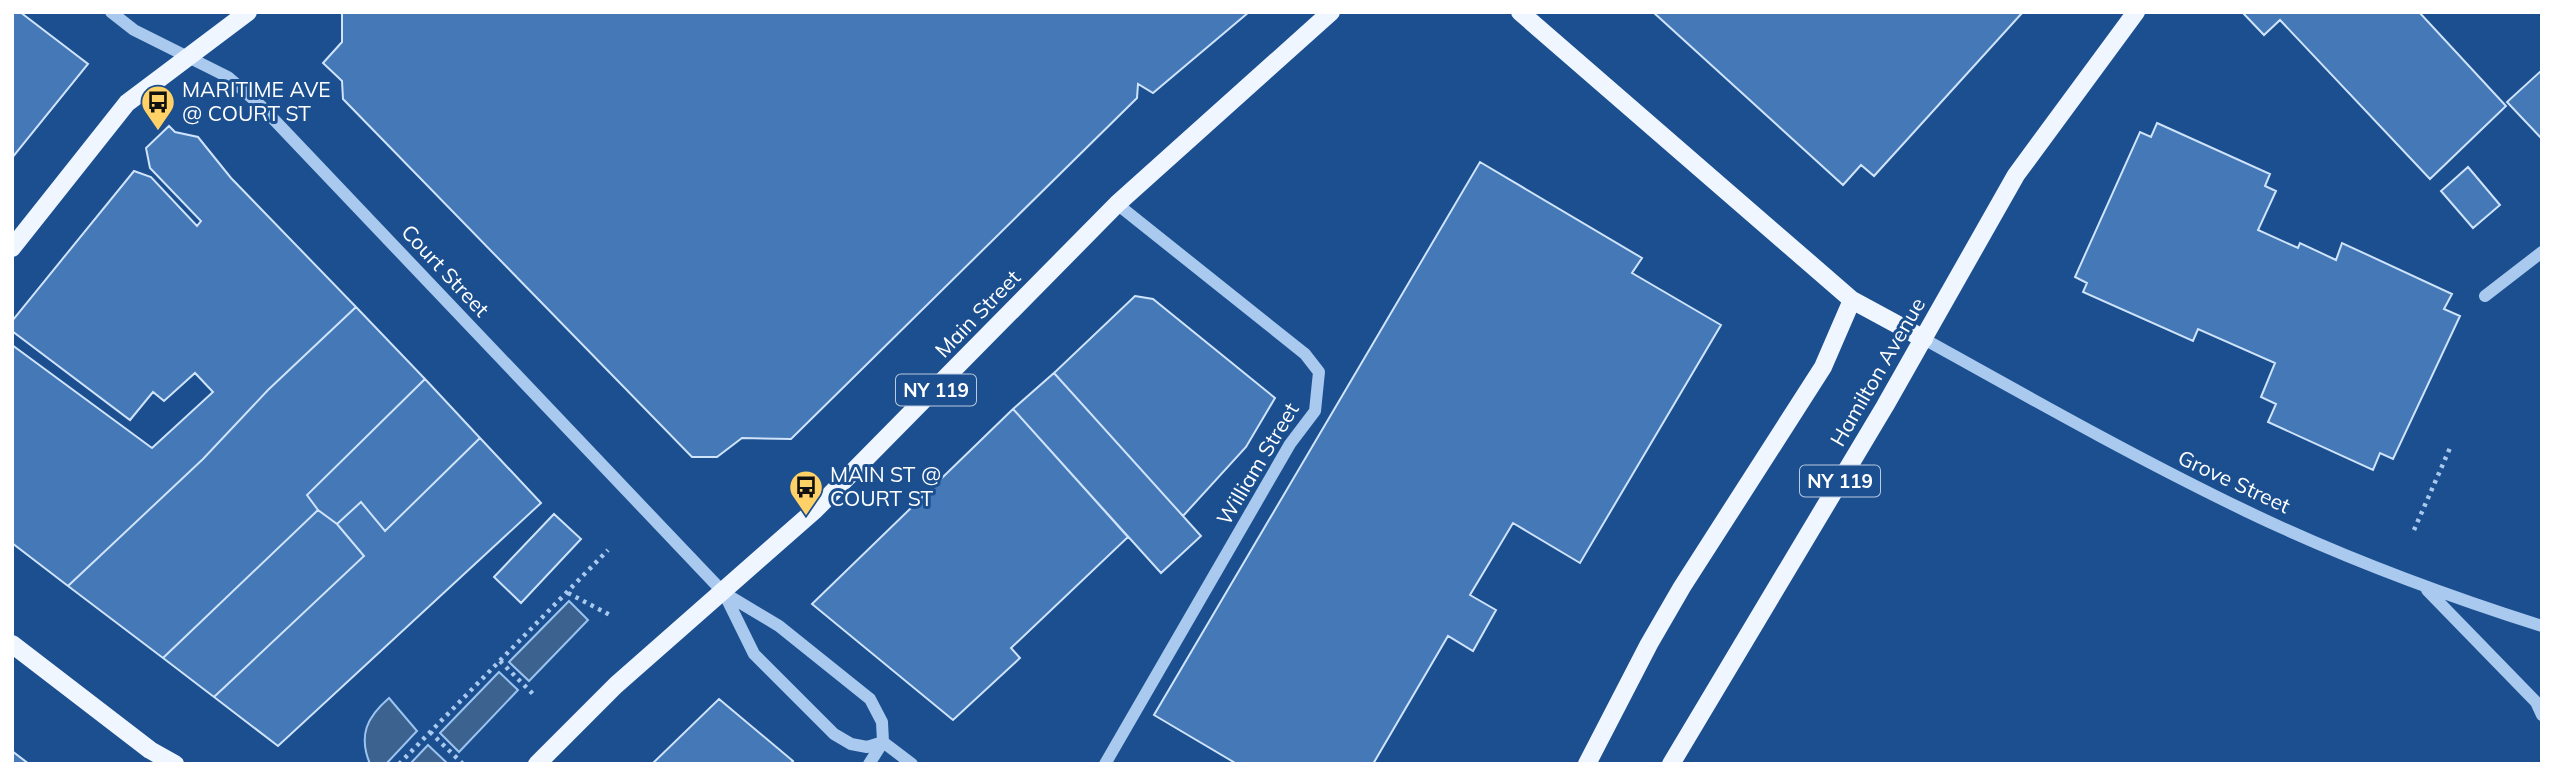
<svg xmlns="http://www.w3.org/2000/svg" width="2554" height="776" viewBox="0 0 2554 776" font-family="Mulish,sans-serif">
<style>
.water{fill:#3c6290;stroke:#9cc4f0;stroke-width:2}
.building{fill:#4478b7;stroke:#cfe3fa;stroke-width:2}
.lines{fill:none;stroke-linecap:round;stroke-linejoin:round}
.path{stroke:#a9c9ee;stroke-width:4.5;stroke-dasharray:3.5 5;stroke-linecap:butt}
.minor{stroke:#a9c9ee;stroke-width:12}
.major{stroke:#f0f6ff;stroke-width:18}
.labels{text-anchor:middle;stroke-width:6;stroke-linejoin:round;paint-order:stroke}
.shield{fill:#1b4f8f;stroke:#bbcadd;stroke-width:2}
.shield-label{font-size:19px;font-weight:bold;fill:#fff}
.poi-label{font-size:21px;fill:#fff;stroke:#1b4f8f;text-anchor:start}
.street-label{font-size:21px;fill:#fff;stroke:#1b4f8f}
</style>
<rect width="100%" height="100%" fill="#1b4f8f"/>
<path class="water" d="M569,601L588,620L529,681L509,662Z
M499,672L518,690L459,752L440,733Z
M389,698L417,731L386,764H370C358,735 367,717 389,698Z
M428,745L448,764H410Z"/>
<path class="building" d="M20,12L88,64L12,158V13Z
M342,12H1249L1153,93L1138,84L1137,98L791,439L742,438L717,457H692L343,99L342,81L323,63L342,42Z
M1653,12H2023L1874,176L1861,165L1843,185Z
M2242,12H2419L2506,106L2430,179L2280,20L2264,35Z
M2542,70V139L2507,102Z
M2157,123L2270,174L2265,186L2276,191L2258,230L2298,248L2300,243L2336,260L2342,243L2452,294L2444,309L2460,316L2393,459L2380,453L2373,470L2268,422L2276,404L2261,397L2275,363L2198,329L2193,341L2083,292L2087,283L2075,277L2140,132L2151,137Z
M169,126L175,132L198,137L231,178L356,307L268,390L203,459L68,586L12,543V345L152,448L213,392L195,373L164,401L153,392L130,420L12,331V321L134,171L151,177L197,226L201,221L150,168L146,148Z
M1480,162L1642,258L1632,273L1721,325L1580,563L1513,523L1470,595L1496,610L1473,651L1448,636L1373,764H1237L1154,715Z
M2468,167L2500,205L2473,228L2441,191Z
M1135,296L1153,299L1275,398L1246,447L1183,516L1054,373Z
M356,307L425,379L307,495L318,510L163,658L68,586L203,459L268,390Z
M1054,373L1201,536L1161,573L1013,409Z
M425,379L480,438L385,531L361,502L337,524L318,510L307,495Z
M1013,409L1128,537L1011,648L1020,658L953,720L812,604Z
M480,438L541,503L278,746L214,697L364,556L337,524L361,502L385,531Z
M318,510L337,524L364,556L214,697L163,658Z
M554,514L581,539L521,603L494,577Z
M719,699L793,761L790,764H652Z
M12,751L29,764H12Z"/>
<g class="lines">
<path class="path" d="M2414,530L2450,448
M568,593L610,615
M500,661L533,694
M430,732L463,764
M399,764L608,550"/>
<path class="minor" d="M111,12L134,30L228,77L261,106L724,593L779,626L870,699L882,722L883,742
M2485,296L2542,252
M1924,339C2030,398 2136,458 2246,511C2342,557 2441,594 2542,626
M2427,590L2536,702L2542,715
M724,593L754,654L834,734L851,744L867,747L883,742
M883,742L912,764
M869,764L883,742
M1105,764L1290,444L1315,411L1319,372L1305,354L1117,204"/>
<path class="major" d="M1520,12L1852,300L1924,339
M12,248L127,103L248,12
M12,644L150,750L175,764
M537,764L616,685L815,510L1117,204L1331,12
M1587,764L1649,644L1682,587L1823,367L1852,300
M1671,764L1885,406L2016,175L2136,12"/>
</g>
<defs>
<g id="bus-pin" transform="scale(1.75)"><path d="M0 17L-7.5 6A9.5 9.5 0 1 1 7.5 6Z" fill="#ffd166" stroke="#1b4f8f"/><path d="M-5-6H5V4H4V6H2V4H-2V6H-4V4H-5ZM-3.5-4V0h7V-4ZM-3.5 1.2v1.5H-2V1.2ZM2 1.2v1.5H3.5V1.2Z" fill="#111"/></g>
</defs>
<g fill-rule="evenodd">
<use href="#bus-pin" x="158" y="102"/>
<use href="#bus-pin" x="806" y="487"/>
</g>
<g class="labels">
<g class="shield">
<rect x="896" y="374.5" width="80" height="31" rx="5"/>
<rect x="1800" y="465.5" width="80" height="31" rx="5"/>
</g>
<g class="shield-label">
<text x="936" y="397">NY 119</text>
<text x="1840" y="488">NY 119</text>
</g>
<g class="poi-label">
<text x="182" y="97">MARITIME AVE<tspan x="182" dy="24">@ COURT ST</tspan></text>
<text x="830" y="482">MAIN ST @<tspan x="830" dy="24">COURT ST</tspan></text>
</g>
<g class="street-label">
<text transform="translate(445 271) rotate(47)" y="7">Court Street</text>
<text transform="translate(978 314) rotate(-46)" y="7">Main Street</text>
<text transform="translate(1878 372) rotate(-60)" y="7">Hamilton Avenue</text>
<text transform="translate(1258 464) rotate(-59)" y="7">William Street</text>
<text transform="translate(2234 482) rotate(25)" y="7">Grove Street</text>
</g>
</g>
<rect width="2554" height="776" fill="none" stroke="#ffffff" stroke-width="28"/>
</svg>
